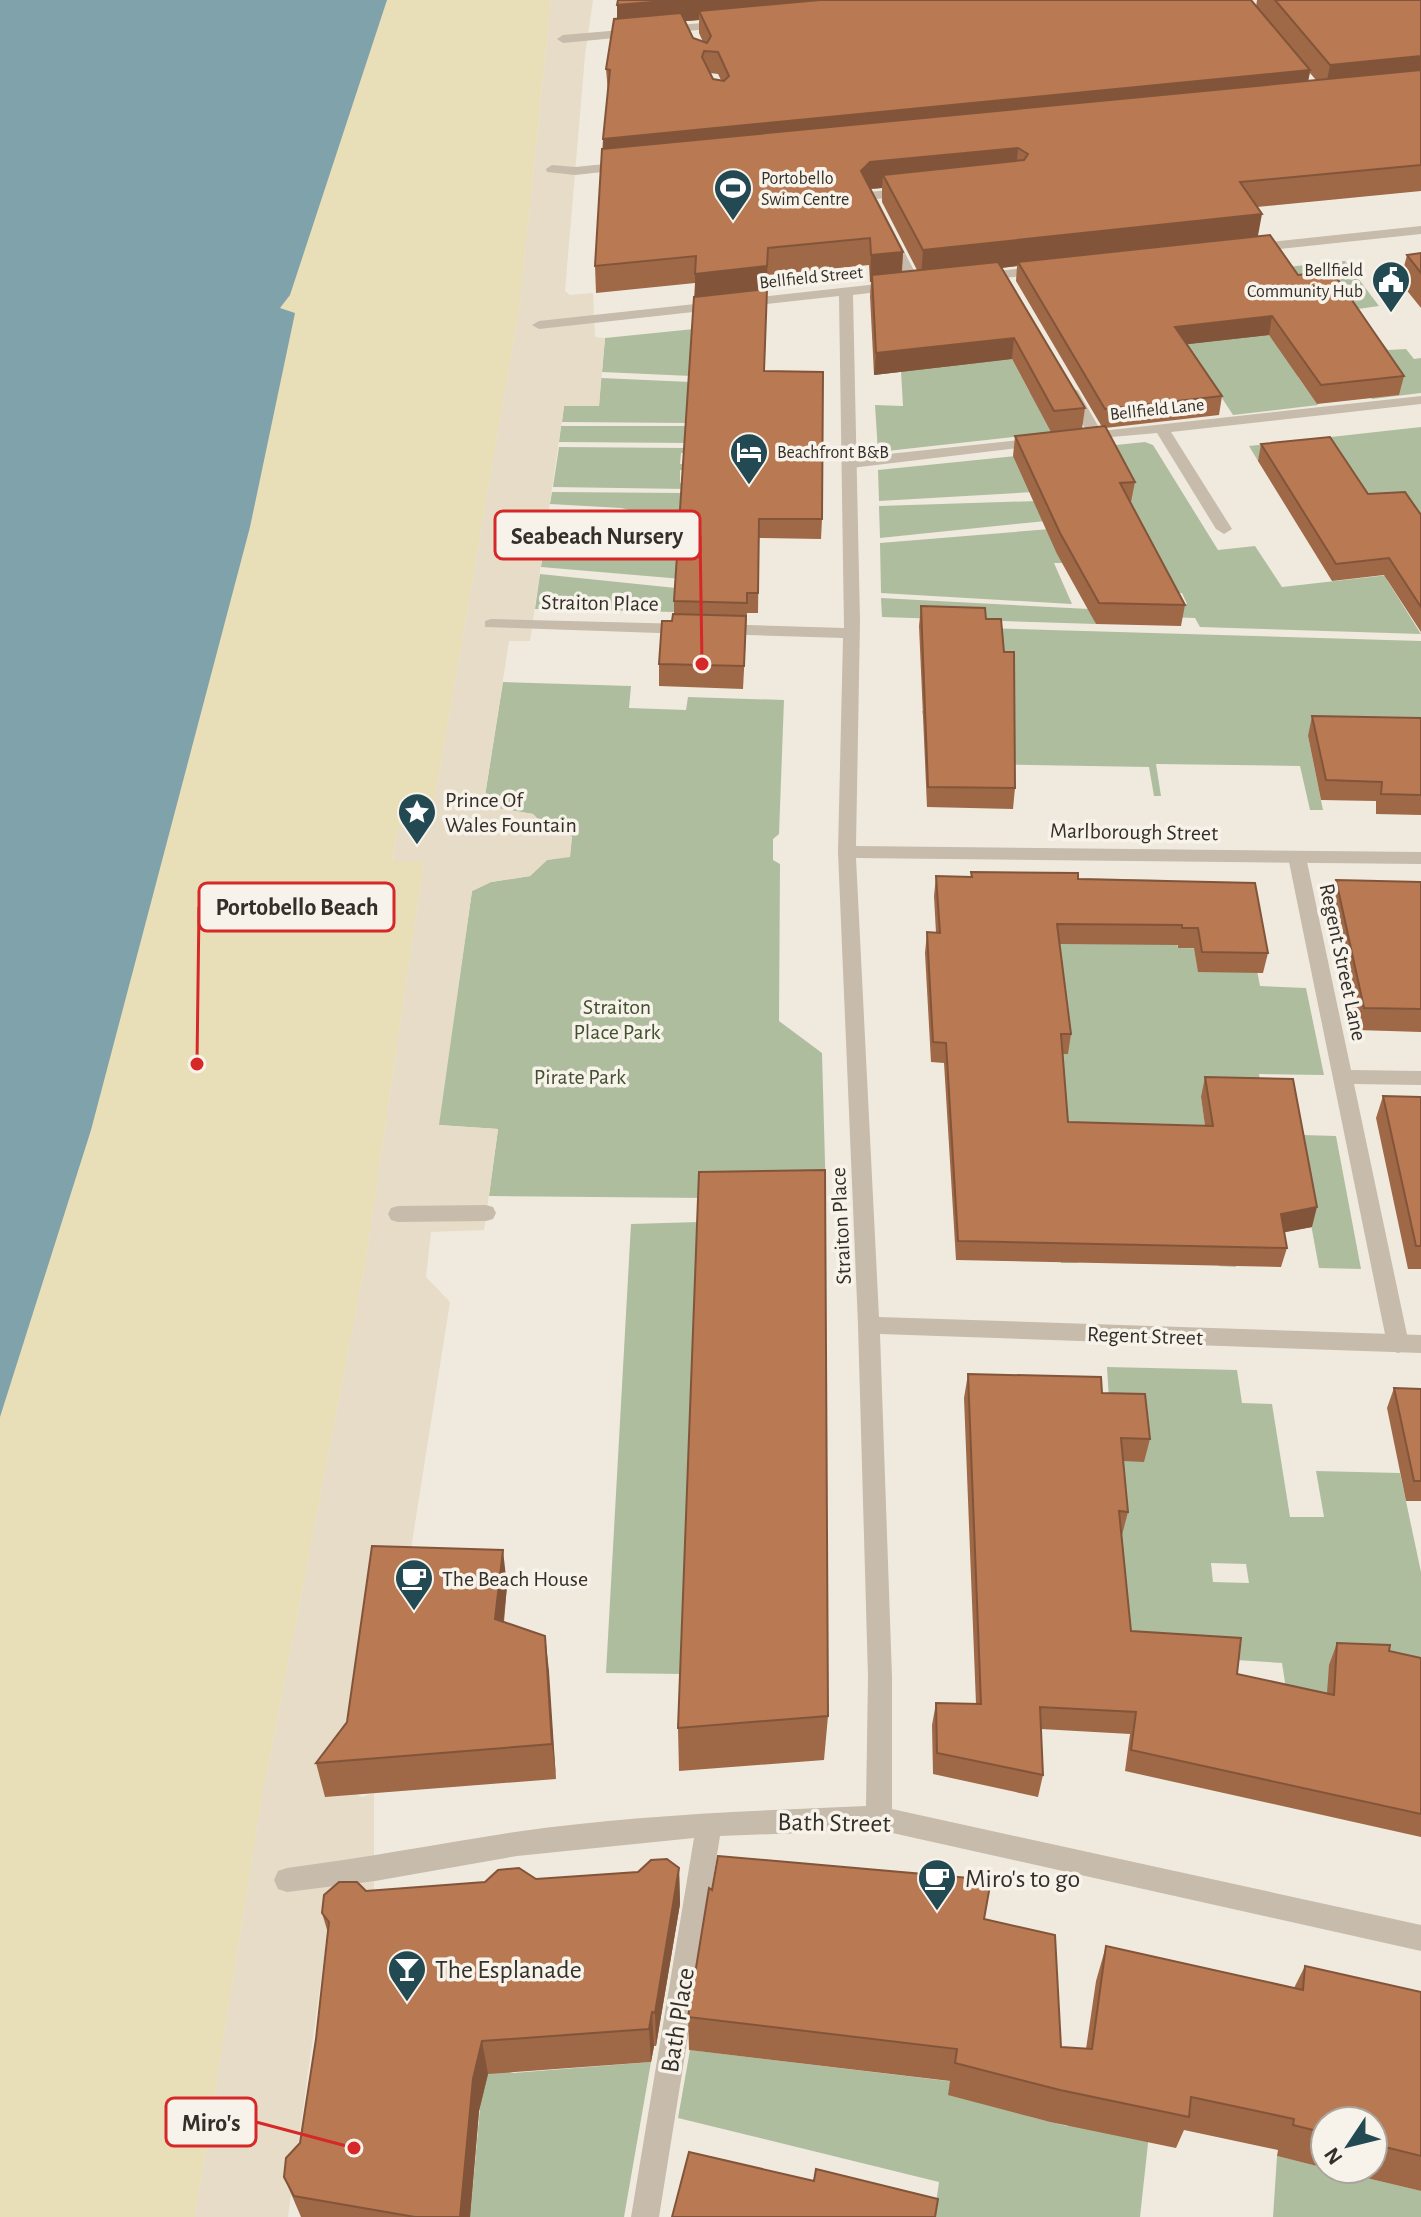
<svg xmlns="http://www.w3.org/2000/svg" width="1421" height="2217" viewBox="0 0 1421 2217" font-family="'Alegreya Sans',sans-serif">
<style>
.green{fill:#afbd9f;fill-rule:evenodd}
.sand{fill:#e8deb8}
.plaza{fill:#e6dcc7}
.water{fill:#80a2aa}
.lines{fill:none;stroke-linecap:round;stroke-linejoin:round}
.lane{fill:#c7bbab;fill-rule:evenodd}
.street{fill:#c7bbab;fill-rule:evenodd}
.wall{fill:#9f6847;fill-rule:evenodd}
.shaded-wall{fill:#82553a}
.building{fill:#b97953;stroke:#82553a;stroke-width:2;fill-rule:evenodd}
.labels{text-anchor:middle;stroke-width:7;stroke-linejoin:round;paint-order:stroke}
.far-poi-label{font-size:18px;fill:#352f29;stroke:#f8f3ea;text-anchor:start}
.far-street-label{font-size:18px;fill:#352f29;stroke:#f8f3ea}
.street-label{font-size:22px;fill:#352f29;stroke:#f8f3ea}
.poi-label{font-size:22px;fill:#352f29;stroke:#f8f3ea;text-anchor:start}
.park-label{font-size:22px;fill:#405130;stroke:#f8f3ea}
.near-street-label{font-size:26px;fill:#352f29;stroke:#f8f3ea}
.near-poi-label{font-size:26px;fill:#352f29;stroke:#f8f3ea;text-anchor:start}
.leader{fill:none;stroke:#d62828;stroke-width:3}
.callout-dot{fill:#d62828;stroke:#f8f3ea;stroke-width:3}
.callout{fill:#f8f3ea;stroke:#d62828;stroke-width:3}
.callout-label{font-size:24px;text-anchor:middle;font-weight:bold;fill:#352f29}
</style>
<rect width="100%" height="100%" fill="#f0eade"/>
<path class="green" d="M1345,261L1379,306L1358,309L1359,329L1371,328L1388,350L1406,349L1414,359L1421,358V393L1372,399L1348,366L1298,377L1318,405L1233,415L1216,389L1108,351L1277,268Z
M694,329L691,376L602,372L605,338Z
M1012,359L1029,391L1076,430L878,452L875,405L903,406L901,371Z
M601,378L691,382L689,423L562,422L564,406H599Z
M561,426H688V443L559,442Z
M1421,427V571L1387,580L1421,634L1200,627L1195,618L1168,617L1162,607L1187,604L1182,593L1157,595L1077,449L1145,442L1153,445L1218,550L1255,546L1282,587L1415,572L1258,461L1249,446Z
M559,447L687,448V453H681L680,464H686V470H680V483L686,484L685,489L553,487Z
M1016,456L1033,492L879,501L878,470Z
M552,492L685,493L684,518L659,517L621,508L550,504Z
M1037,501L1046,521L880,538L879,506Z
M549,514L617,516L683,526L682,579L541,567Z
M1050,529L1066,563H1054L1072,604L881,593L880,543Z
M540,574L676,588L675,612L535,609Z
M881,598L1089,609L1096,624L882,617Z
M983,628L1421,641V733L1308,736L1323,810H1310L1300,766L1156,764L1161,796H1154L1149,767L925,763L1011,717L923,715L922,711L988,712Z
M503,682L631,686L629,708L686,710L688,697L784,700L779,834L773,839V860L780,864L779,1021L822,1053L826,1199L489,1196L498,1129L438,1125L472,891L491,882L530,876L547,860L570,856L572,836L549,831L533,814L491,807L484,802Z
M1073,878L1168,880L1178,948L1253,949L1260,986L1306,988L1324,1075L1259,1074L1263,1099L1201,1097L1206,1132L1336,1136L1361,1269L1319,1268L1308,1208L1227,1206L1236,1267L1219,1266L1211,1210L1077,1263H1061L1056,1203L1011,1053H1068L1024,944Z
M699,1222L683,1674L606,1673L631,1224Z
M1107,1367L1237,1370L1242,1403L1272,1404L1290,1517H1324L1316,1471L1400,1473L1421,1572V1682L1325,1717L1289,1709L1282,1663L1124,1653ZM1211,1563L1246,1564L1249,1583L1213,1582Z
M1164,1996L1140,2217H934L939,2182L678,2118L690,2050L956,2082L1031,2117L1067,2126Z
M651,2062L624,2217H470L483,2075L505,2070L513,2073Z
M1277,2156L1421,2191V2217H1273Z"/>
<path class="sand" d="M0,0H551L520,304L430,828H398L392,860L424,862L365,1265L262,1798L195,2217H0Z"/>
<path class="plaza" d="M551,0H593L585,55L565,291L570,295L593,293L595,337L605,338L599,406H564L530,641H509L484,802L491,807L533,814L549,831L572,836L570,857L547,860L530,876L491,882L472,891L439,1125L498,1129L484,1230L431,1232L426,1277L450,1302L410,1555L348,1790L362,1797L374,1793V1911L330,1915L288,2217H195L262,1798L365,1265L424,862L392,861L398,828H430L520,304Z"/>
<path class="water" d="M0,0H387L290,295L280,308L295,313L250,527L91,1130L0,1417Z"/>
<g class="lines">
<path class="lane" d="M625,162L631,166L630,169L575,175L569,171L575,167Z
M910,188L917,192L915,195L877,199L921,284L914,288L907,284L862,196L869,192Z
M1071,387L1078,391L1101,431L1421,396V404L1171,432L1232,529L1224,534L1216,529L1157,433L1078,440V434L1087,432L1064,391Z
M1039,438L1046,442L1044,445L851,468L843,463L851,458Z
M1297,851L1306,857L1351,1070L1421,1071V1085L1354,1084L1409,1344L1406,1350L1398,1353L1390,1350L1387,1344L1288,857Z"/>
<path class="street" d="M725,21L729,23V27L563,43L557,39L563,35Z
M552,165L575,167L581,171L575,175L547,172L546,169Z
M1421,226V234L1250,252L1243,248L1250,244Z
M1043,266L1048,267V273L979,281L972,277L979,273Z
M896,282L901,283V289L853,295L860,621L856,846L1421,852V864L856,858L879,1317L1421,1335V1353L880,1334L892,1677V1809L1421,1925V1951L879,1830L720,1836L659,2217H631L694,1838L517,1856L375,1881L287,1892L278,1889L274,1880L278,1871L287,1868C364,1858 439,1844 515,1832C631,1815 749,1811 866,1806L868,1677L858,1325L838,852L843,638L719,634L711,629L719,624L844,628L839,296L539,329L532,325L539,321Z
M491,619L687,624L695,629L687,634L485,627V621Z
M486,1205L493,1207L496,1213L493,1219L486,1221L398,1222L391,1220L388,1214L391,1208L398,1206Z"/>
</g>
<path class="wall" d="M1257,0H1421V191L1257,207L1258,236L1404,376L1399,395L1317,404L1269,335L1187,344L1222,396L1219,415L1105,428L1135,482L1131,502L1130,503L1185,605L1181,626L1096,624L1057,554L1013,456L1015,436L1051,432L1012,359L874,375L870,296L871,282H870L869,265L767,275L764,371L822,519L821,539L759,538L758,613H747L743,689L659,686V664L674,615V601L695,283L596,293L595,266L603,139L608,92L606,69L617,19V5L1256,7ZM699,20V33L703,42L693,38L685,21ZM710,73L718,74L721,80L713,79ZM1310,73L1316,80L1308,81ZM882,188V202L917,270L902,272L903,252L870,189ZM1017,266L1016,281L1102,427L1082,429L1085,408L1002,268Z
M1421,253V308L1400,282L1407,255Z
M1261,444L1368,494L1421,515V632L1384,575L1332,581L1258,461Z
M921,606L986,619L1015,788L1013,809L927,807L919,626Z
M1312,716L1421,718V815L1376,814V801L1321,800L1308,736Z
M971,872L1078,879L1268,953L1263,973L1198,972L1194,948H1178V945L1060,944L1071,1034L1068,1054H1063L1068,1122L1205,1126L1201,1097L1205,1077L1312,1227L1284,1232L1287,1248L1281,1267L956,1260L944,1063L931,1062L925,953L927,932L936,933L934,896L936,876L971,877Z
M1336,880L1421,882V1032L1357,1030L1330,903Z
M1383,1096L1421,1097V1269H1408L1376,1118Z
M968,1374L1102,1393L1150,1439L1144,1462L1123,1461L1128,1512L1122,1535L1131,1631L1237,1674L1327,1693L1329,1665L1337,1643L1421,1658V1837L1125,1771L1130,1734L1041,1729L1043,1775L1038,1797L933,1774L932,1725L936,1703L976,1704L964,1398Z
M1394,1388L1421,1389V1501H1406L1387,1408Z
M507,1586L504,1622L545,1636L556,1779L325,1797L316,1763Z
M828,1716L824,1760L679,1771L678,1728Z
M679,1868L680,1904L656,2046H654L651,2062L488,2074L479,2111L470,2217H301L284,2177L300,2143L316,2039L328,1933L322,1913L366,1891L638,1872Z
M712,1890L984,1919L1061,2047L1086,2049L1096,1981L1106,1946L1294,1988L1305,1966L1421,1992V2191L1329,2169H1373V2121H1325V2168L1277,2156L1278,2150L1184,2130L1176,2148L1050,2122L948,2095L950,2081L689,2050L688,2017Z"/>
<path class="shaded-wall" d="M676,0H913L699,11V20L617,27V5Z
M1421,56V81L1325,91L1330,65Z
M1310,70L1306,93L604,161L603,139Z
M1018,148L1016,174L883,175L882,188L869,189L861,171L870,162Z
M1262,214L1257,241L1018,262L1017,266L921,277L923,250Z
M768,248L764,390L695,301V274Z
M903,252L901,279L872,275L871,282H870L871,255Z
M1272,316L1269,335L1172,346L1175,327Z
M1014,338L1012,359L874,375L876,353Z
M1317,1207L1312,1227L1276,1234L1281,1214Z
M503,1550L507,1586L500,1654L495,1619Z
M545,1636L549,1671L556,1779L552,1744Z
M679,1868L680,1904L656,2046L655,2013Z
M652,2012L654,2046L651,2062L649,2029Z
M482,2041L488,2074L479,2111L470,2217H460L473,2079Z"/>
<path class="building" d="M618,0H676L617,5Z
M820,0H1251L1310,70L603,139L610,70L606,69L614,19L681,13L693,38L707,43L711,36L699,11ZM704,51L718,52L729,76L724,81L713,79L702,57Z
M1275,0H1421V56L1330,65Z
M1421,70V165L1240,182L1262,214L923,250L883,175L1024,160L1028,154L1018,148L870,162L861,171L903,252L871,255L870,238L768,248L767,266L695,274L696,256L595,266L602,149Z
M1270,235L1298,275L1332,271L1404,376L1321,385L1272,316L1175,327L1222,396L1105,409L1018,262Z
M1421,253V273L1407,255Z
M998,262L1085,408L1054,411L1014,338L876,353L872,275Z
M767,289L764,371L823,372L822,519H759L758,593H747V603L674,601L694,297Z
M1105,426L1135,482L1120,483L1185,605L1099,603L1060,533L1015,436Z
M1330,437L1368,494L1405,492L1421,515V607L1389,558L1336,564L1261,444Z
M921,606L985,608L986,619H1001L1004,652H1014L1015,788L928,787Z
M673,614L746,616L744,666L659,664L662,621H672Z
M1312,716L1421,718V795L1381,794L1382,782L1326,780Z
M971,872L1078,873V879L1255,883L1268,953L1202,952L1198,928H1182V925L1057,924L1071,1034H1061L1068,1122L1213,1126L1205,1077L1293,1079L1317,1207L1281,1214L1287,1248L958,1241L946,1043L933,1042L927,932L940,933L936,876L972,877Z
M1336,880L1421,882V1009L1364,1008Z
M1383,1096L1421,1097V1246H1416Z
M825,1170L828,1716L678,1728L699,1172Z
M968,1374L1101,1377L1102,1393L1145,1394L1150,1439L1121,1438L1128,1512L1119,1511L1131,1631L1241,1638L1237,1674L1334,1695L1337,1643L1390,1645L1389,1651L1421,1658V1814L1131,1750L1136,1712L1040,1707L1043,1775L937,1753L936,1703L981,1704Z
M1394,1388L1421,1389V1481H1414Z
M372,1546L503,1550L495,1619L545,1636L552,1744L316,1763L347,1722Z
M718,1856L991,1880L984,1919L1055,1935L1061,2047L1092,2049L1106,1946L1303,1990L1305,1966L1421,1992V2156L1373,2144V2121H1325V2133L1293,2125L1294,2119L1191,2097L1189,2117L1060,2090L955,2063L957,2049L688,2017L709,1888L712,1890Z
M667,1859L679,1868L655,2013L652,2012L649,2029L482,2041L473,2079L460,2217H415L294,2196L284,2177L286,2158L300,2143L316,2039L329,1922L322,1913L324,1895L339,1882H357L366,1891L485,1882L498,1870L519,1868L536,1879L638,1872L651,1860Z
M689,2152L814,2181L816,2169L938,2199L935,2217H672Z"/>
<defs>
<g id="stadium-pin" transform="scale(2)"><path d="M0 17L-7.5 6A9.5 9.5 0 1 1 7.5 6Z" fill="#234952" stroke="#f8f3ea"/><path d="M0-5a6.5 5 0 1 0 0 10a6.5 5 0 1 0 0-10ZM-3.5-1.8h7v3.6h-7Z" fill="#fff"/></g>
<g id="civic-pin" transform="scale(2)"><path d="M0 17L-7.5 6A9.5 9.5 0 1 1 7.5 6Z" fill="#234952" stroke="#f8f3ea"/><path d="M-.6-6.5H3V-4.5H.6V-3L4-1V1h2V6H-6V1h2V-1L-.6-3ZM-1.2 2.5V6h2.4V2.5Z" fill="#fff"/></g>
<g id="hotel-pin" transform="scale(2)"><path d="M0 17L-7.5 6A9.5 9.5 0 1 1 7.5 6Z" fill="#234952" stroke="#f8f3ea"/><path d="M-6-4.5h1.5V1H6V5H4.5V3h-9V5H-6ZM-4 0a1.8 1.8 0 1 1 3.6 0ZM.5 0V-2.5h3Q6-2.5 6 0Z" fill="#fff"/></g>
<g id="sight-pin" transform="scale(2)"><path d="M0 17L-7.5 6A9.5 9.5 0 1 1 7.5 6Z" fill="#234952" stroke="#f8f3ea"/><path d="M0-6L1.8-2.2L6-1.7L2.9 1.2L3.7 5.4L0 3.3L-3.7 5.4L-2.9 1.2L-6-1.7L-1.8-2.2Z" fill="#fff"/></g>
<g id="cafe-pin" transform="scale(2)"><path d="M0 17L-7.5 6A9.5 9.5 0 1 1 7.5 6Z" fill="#234952" stroke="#f8f3ea"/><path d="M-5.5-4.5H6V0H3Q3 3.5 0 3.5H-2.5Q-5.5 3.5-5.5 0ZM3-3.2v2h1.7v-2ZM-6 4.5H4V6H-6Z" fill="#fff"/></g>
<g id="bar-pin" transform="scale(2)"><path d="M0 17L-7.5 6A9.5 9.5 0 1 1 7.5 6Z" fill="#234952" stroke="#f8f3ea"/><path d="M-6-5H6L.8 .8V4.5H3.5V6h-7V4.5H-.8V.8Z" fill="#fff"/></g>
</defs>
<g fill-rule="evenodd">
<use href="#stadium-pin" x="733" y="188"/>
<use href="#civic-pin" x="1391" y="280"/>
<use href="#hotel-pin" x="749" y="452"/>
<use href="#sight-pin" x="417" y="812"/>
<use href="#cafe-pin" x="414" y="1578"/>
<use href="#cafe-pin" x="937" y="1878"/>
<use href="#bar-pin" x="407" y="1969"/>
</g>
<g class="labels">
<g class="far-poi-label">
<text x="761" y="184">Portobello<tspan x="761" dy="21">Swim Centre</tspan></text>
<text x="1363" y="276" text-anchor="end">Bellfield<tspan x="1363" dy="21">Community Hub</tspan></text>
<text x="777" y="458">Beachfront B&amp;B</text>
</g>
<g class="far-street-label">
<text transform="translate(811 277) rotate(-6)" y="6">Bellfield Street</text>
<text transform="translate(1157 409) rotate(-6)" y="6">Bellfield Lane</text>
</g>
<g class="street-label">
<text transform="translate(600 602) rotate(1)" y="8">Straiton Place</text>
<text transform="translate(1134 831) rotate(1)" y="8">Marlborough Street</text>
<text transform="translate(1344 962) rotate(78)" y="8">Regent Street Lane</text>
<text transform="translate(840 1226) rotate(-93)" y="8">Straiton Place</text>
<text transform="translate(1145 1335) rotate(2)" y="8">Regent Street</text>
</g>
<g class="poi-label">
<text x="445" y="807">Prince Of<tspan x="445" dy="25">Wales Fountain</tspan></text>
<text x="442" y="1586">The Beach House</text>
</g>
<g class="park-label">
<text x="617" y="1014">Straiton<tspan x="617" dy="25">Place Park</tspan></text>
<text x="580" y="1084">Pirate Park</text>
</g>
<g class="near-street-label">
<text transform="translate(834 1822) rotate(1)" y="9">Bath Street</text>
<text transform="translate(677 2020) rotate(-81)" y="9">Bath Place</text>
</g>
<g class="near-poi-label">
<text x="965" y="1887">Miro's to go</text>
<text x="435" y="1978">The Esplanade</text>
</g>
</g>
<path class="leader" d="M702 664L700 535M197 1064L199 907M354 2148L256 2122"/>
<g class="callout-dot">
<circle cx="702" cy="664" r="8"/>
<circle cx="197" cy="1064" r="8"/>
<circle cx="354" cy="2148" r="8"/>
</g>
<g class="callout">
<rect x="495" y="511" width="205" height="48" rx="8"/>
<rect x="199" y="883" width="195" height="48" rx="8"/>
<rect x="166" y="2098" width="90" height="48" rx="8"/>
</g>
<g class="callout-label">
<text x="597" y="544">Seabeach Nursery</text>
<text x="297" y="915">Portobello Beach</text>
<text x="211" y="2131">Miro's</text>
</g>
<g transform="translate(1349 2145) rotate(235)"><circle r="38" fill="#f8f3ea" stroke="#aaa59d" stroke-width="2"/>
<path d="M0-6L14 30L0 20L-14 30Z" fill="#234952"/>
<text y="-12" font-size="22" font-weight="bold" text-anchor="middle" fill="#352f29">N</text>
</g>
</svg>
